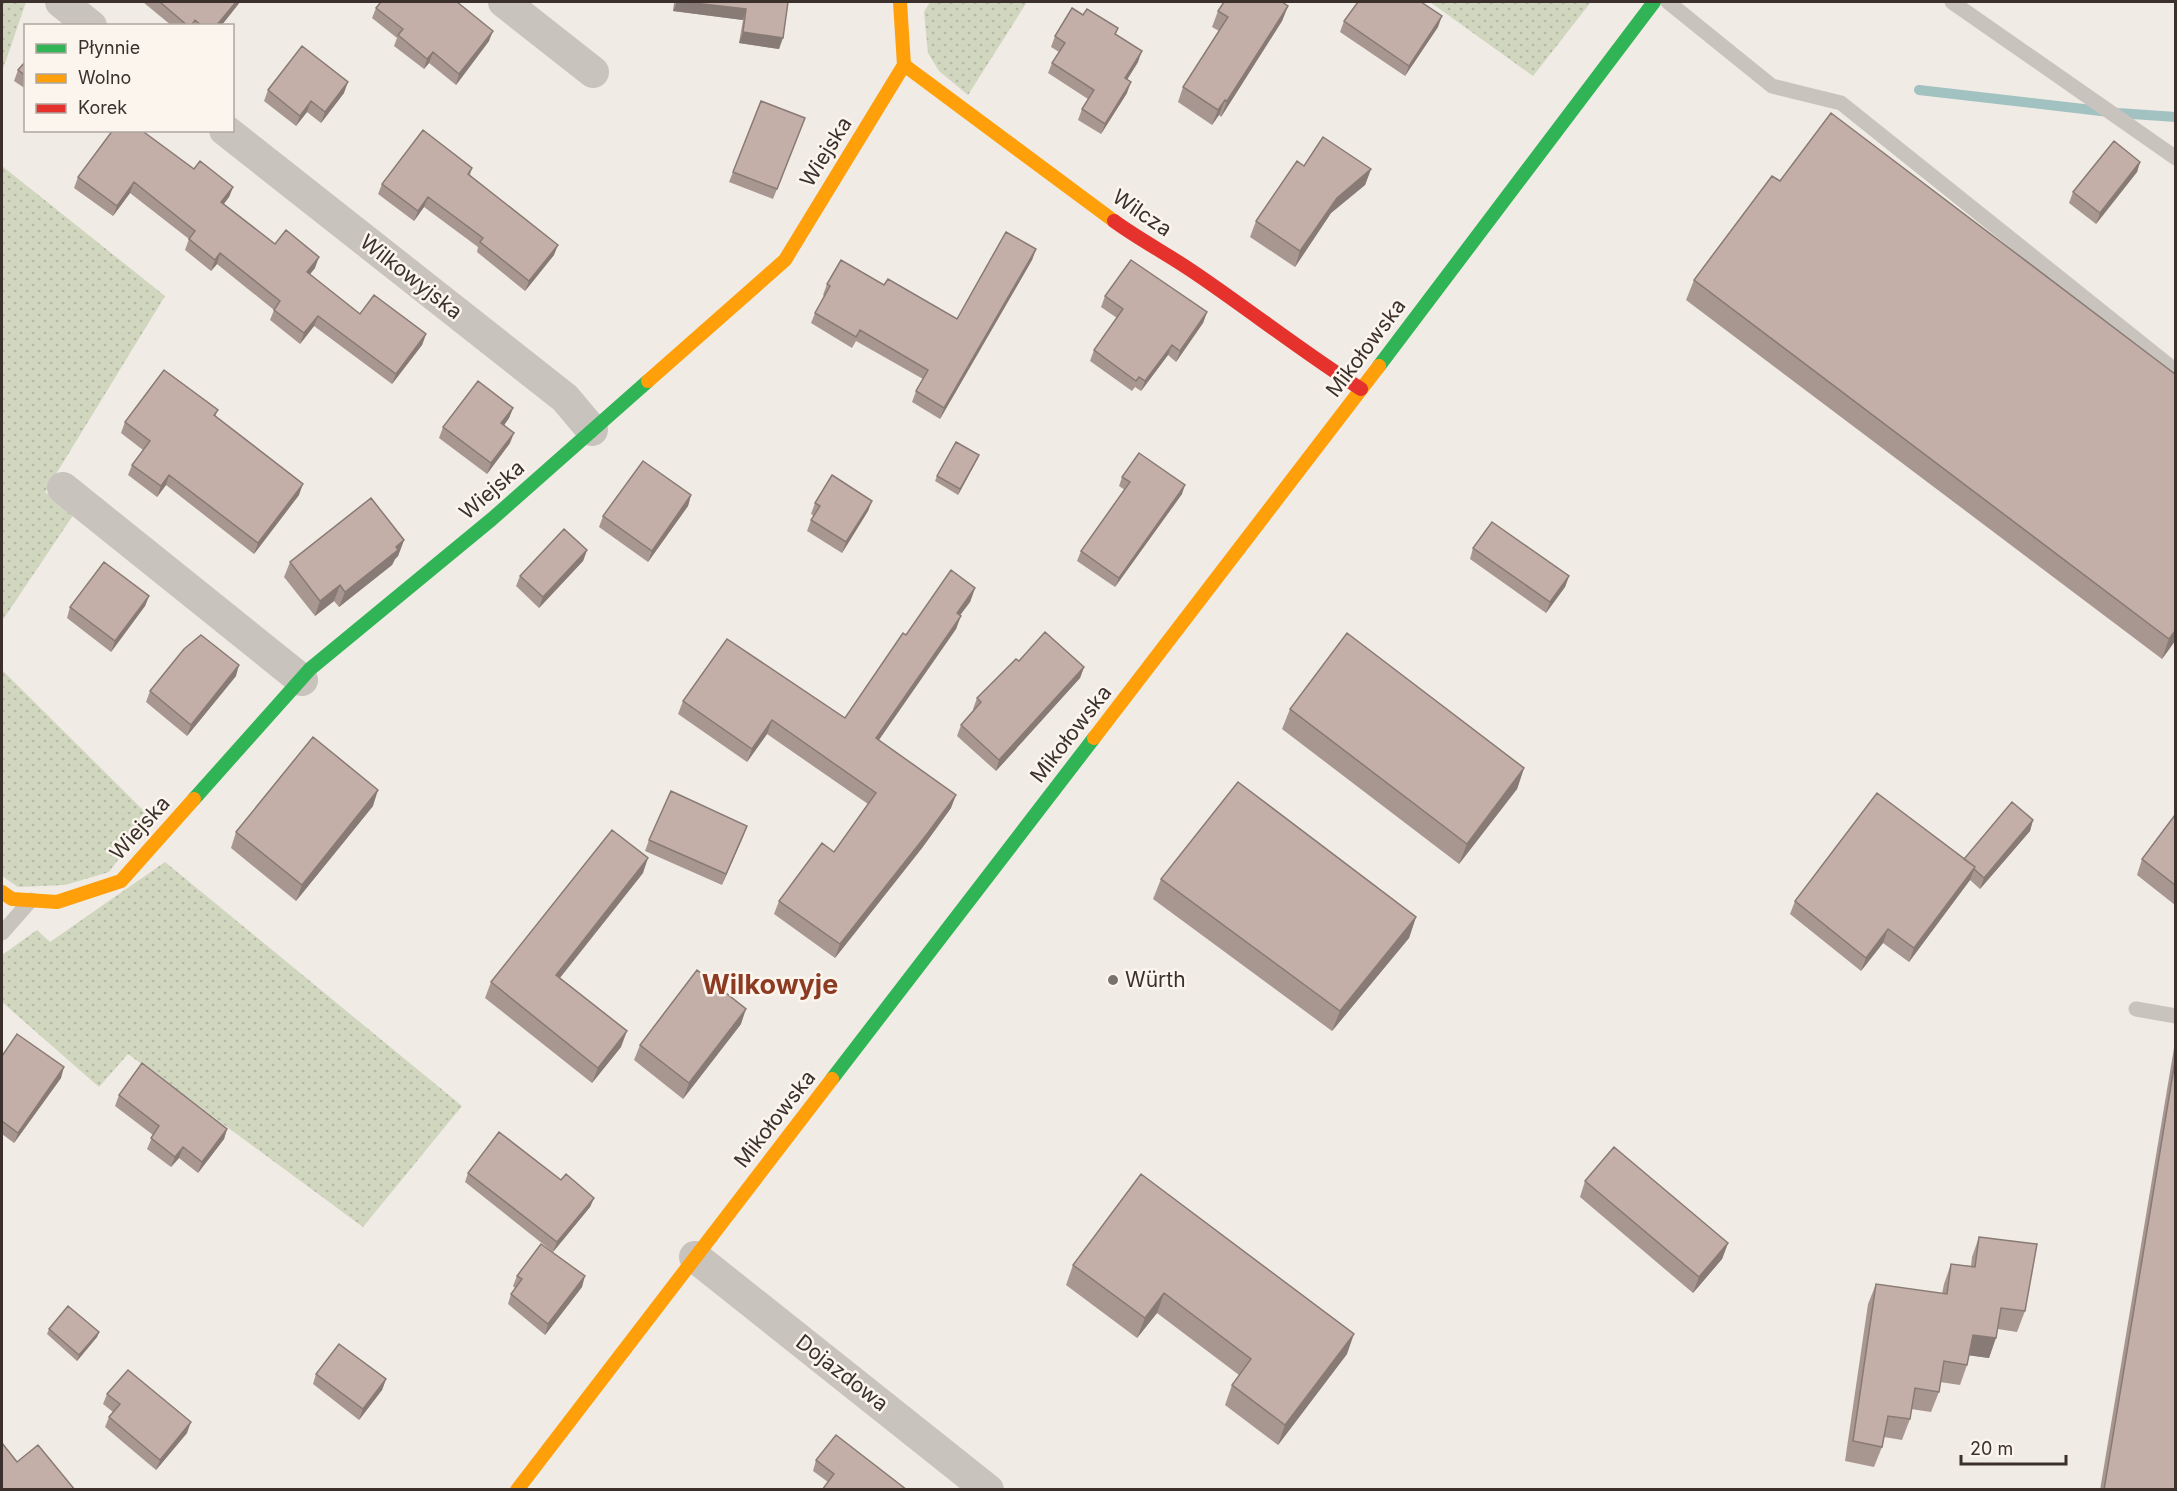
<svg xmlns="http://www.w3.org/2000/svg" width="2177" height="1491" viewBox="0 0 2177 1491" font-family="Inter,sans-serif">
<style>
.grass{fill:url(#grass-dots)}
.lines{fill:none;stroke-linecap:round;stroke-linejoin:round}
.stream{stroke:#a1c2c1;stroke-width:10}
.lane{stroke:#c9c3be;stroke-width:15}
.street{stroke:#c9c3be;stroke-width:32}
.fast{stroke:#30b455;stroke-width:14}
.slow{stroke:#ff9f0a;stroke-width:14}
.jam{stroke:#e5322d;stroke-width:14}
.wall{fill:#a89690}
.shaded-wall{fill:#887a75}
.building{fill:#c3afa7;stroke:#887a75;stroke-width:1.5}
.poi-dot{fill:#7a716c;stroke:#fbf5ee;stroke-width:2}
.labels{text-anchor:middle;stroke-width:5;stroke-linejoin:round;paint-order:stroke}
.street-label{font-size:21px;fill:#3b302b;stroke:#fbf5ee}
.poi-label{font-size:21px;fill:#3b302b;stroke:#fbf5ee;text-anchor:start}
.district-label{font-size:27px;font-weight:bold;fill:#8c3b22;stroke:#fbf5ee}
</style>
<defs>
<pattern id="grass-dots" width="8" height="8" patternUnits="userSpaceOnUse" patternTransform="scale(1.5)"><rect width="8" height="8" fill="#d1d6bf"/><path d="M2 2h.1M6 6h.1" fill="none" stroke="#b4b8a4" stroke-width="1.8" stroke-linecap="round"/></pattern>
</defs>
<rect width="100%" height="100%" fill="#f0ebe5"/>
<path class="grass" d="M2,2H26L2,72Z
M930,2H1027L968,95L939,71L928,53L924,12Z
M1430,2H1591L1533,76Z
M2,166L165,296L45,492L74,514L2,621Z
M2,670L150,817L109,872L65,885L18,887L2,876Z
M165,862L462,1106L363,1227L128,1054L99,1087L2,1002V955L37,930L50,942Z"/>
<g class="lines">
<path class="stream" d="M1919,90L2118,113L2176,117"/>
<path class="lane" d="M1668,2L1772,86L1841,103L2176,371
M1952,2L2176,158
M2,933L31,900
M2136,1009L2176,1016"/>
<path class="street" d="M61,2L91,26
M504,2L593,72
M225,130L565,398L592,430
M63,488L302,680
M695,1257L988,1490"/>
<path class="fast" d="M1379,366L1654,2
M194,799L310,669L492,519L648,381
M832,1079L1094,738"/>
<path class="slow" d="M904,65L1114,221
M648,381L785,260L904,65L900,2
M1094,738L1379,366
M2,892L12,899L57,902L121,881L194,799
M517,1490L832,1079"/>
<path class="jam" d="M1114,221C1140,240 1169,255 1195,273C1251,311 1304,353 1361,389"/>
</g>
<path class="wall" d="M143,2H240L221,26H172Z
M664,2H788L779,49L739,43L743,20L673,11L674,3Z
M1288,6L1282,21L1221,117L1219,115L1212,125L1178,102L1183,87L1219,31L1212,27L1218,11Z
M376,8L489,41L456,85L429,63L424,69L394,46L397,38L372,18Z
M1083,15L1118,28L1116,34L1138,62L1127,80V93L1101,134L1078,120L1082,109L1088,99L1048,73L1052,63L1059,52L1051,47L1055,36Z
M1344,21L1438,27L1405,76L1340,32Z
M26,61V89L14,81L18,70Z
M268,90L344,93L321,123L307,112L296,126L264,101Z
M801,129L773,199L729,182L733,172Z
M2140,162L2137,172L2096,224L2069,203L2073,192Z
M1304,166L1371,169L1365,185L1331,213L1295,267L1250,237L1256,221Z
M472,168L470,175L554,255L525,291L477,252L478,247L424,207L414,221L378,194L382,184Z
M194,169L233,187L229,197L224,204L275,244L315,268L310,274L360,314L426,334L422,345L392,384L314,326L300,344L270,320L274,310L217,264L211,271L185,250L189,239L130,193L113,216L74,188L78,177Z
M1036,249L1032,260L940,419L912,402L916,391L923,379L856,341L852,348L811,323L815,313L824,296L823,295L827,284L884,285L957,319Z
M1694,280L2175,641L2162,659L1686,300Z
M1105,296L1207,312L1203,323L1176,362L1168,355L1141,391L1135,387L1132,391L1090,361L1094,350L1117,318L1101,307Z
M513,408L509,418L504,425L510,443L487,474L439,438L443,427Z
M218,410L215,417L299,495L254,554L166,485L157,497L128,475L132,465L143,450L121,433L125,422Z
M979,455L977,460L958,495L935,481L937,476Z
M1122,477L1182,494L1115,587L1077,561L1081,551L1125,490L1119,486Z
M691,495L688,506L648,562L599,527L603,516Z
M872,501L868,511L842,553L807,531L811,520L814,516L811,514L815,503Z
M404,540L398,556L395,559L392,565L339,607L334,601L315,616L284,577L290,562Z
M1473,548L1569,576L1565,587L1546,613L1470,559Z
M587,550L583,561L539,608L516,586L520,576Z
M975,588L970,602L960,615L956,629L879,740L951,808L922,848L835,958L774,914L779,901L834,852L868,804L767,734L747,762L678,714L683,701L845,718L906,635Z
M149,596L145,606L111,652L67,618L70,607Z
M1019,661L1084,667L1080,678L996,771L957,736L961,725L974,710L973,709L977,698Z
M236,676L187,736L146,702L150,691Z
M1290,709L1524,768L1517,789L1459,864L1282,729Z
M373,806L296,901L231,848L236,832Z
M2175,815V905L2137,875L2142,859Z
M2033,820L2030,831L1980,889L1970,880L1909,962L1883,943L1861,971L1790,914L1795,901L1964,859Z
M747,826L722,885L645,851L649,840Z
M643,873L560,978L621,1047L592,1083L485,998L491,982Z
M1161,879L1416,917L1409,938L1332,1031L1153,899Z
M741,1024L683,1099L634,1060L640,1045Z
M2175,1040V1490H2100L2175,1042Z
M2,1056L61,1078L14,1143L2,1134Z
M119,1095L227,1129L224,1139L198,1173L179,1158L171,1167L147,1149L153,1135L115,1106Z
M468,1173L561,1180L594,1198L590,1207L553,1252L465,1182Z
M1141,1174L1347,1354L1278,1445L1225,1405L1232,1385L1239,1375L1157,1313L1137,1338L1066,1285L1073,1265Z
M1585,1181L1728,1243L1722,1259L1693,1293L1580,1197Z
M1979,1237L2025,1311L2017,1332L1998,1329L1989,1358L1969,1355L1967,1365L1960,1385L1940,1382L1939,1392L1931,1412L1911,1409L1910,1419L1902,1440L1884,1437L1882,1447L1874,1467L1845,1461L1868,1304L1876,1284L1942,1294L1944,1284L1951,1264L1971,1266L1972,1257Z
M517,1276L582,1287L545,1335L508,1304L511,1294L515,1288L513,1286Z
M49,1329L99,1332L97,1337L77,1361L47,1334Z
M316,1374L386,1379L382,1390L359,1420L313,1384Z
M107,1394L187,1433L156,1470L105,1427L109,1417L113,1412L103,1404Z
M816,1460L907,1490L828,1482L813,1471Z"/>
<path class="shaded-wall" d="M236,2H240L221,26H216Z
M677,2H685L746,9L743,20L673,11Z
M1288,6L1282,21L1221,117L1227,101Z
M1442,16L1438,27L1405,76L1409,66Z
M493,31L489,41L456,85L459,74Z
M743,32L783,38L779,49L739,43Z
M1142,51L1138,62L1121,89L1125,78Z
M433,52L429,63L424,69L427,59Z
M348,82L344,93L321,123L325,112Z
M1131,82L1127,93L1101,134L1105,124Z
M1225,100L1219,115L1212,125L1218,110Z
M311,101L307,112L296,126L300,116Z
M2140,162L2137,172L2096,224L2100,213Z
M1371,169L1365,185L1331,213L1295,267L1300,251L1337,198Z
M134,182L130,193L113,216L117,206Z
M233,187L229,197L217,212L221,202Z
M428,197L424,207L414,221L418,211Z
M558,245L554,255L525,291L529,281Z
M1036,249L1032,260L940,419L944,408Z
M220,253L217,264L211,271L215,260Z
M319,257L315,268L303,283L307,272Z
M1207,312L1203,323L1176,362L1180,351Z
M318,316L314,326L300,344L304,333Z
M426,334L422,345L392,384L396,374Z
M1172,345L1168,355L1141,391L1145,381Z
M513,408L509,418L498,434L501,423Z
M514,433L510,443L487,474L491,463Z
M979,455L977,460L958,495L960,489Z
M169,475L166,485L157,497L161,486Z
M303,484L299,495L254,554L258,543Z
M1185,485L1182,494L1115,587L1119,578Z
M691,495L688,506L648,562L652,551Z
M872,501L868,511L842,553L846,542Z
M404,540L398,556L395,559L392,565L339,607L345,592Z
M587,550L583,561L539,608L543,597Z
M1569,576L1565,587L1546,613L1550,602Z
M340,585L334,601L315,616L320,601Z
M975,588L970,602L952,626L957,613Z
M149,596L145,606L111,652L115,641Z
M961,616L956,629L871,751L876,738Z
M2175,631V641L2162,659L2169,639Z
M239,665L236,676L187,736L191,725Z
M1084,667L1080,678L996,771L999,760Z
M772,720L767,734L747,762L752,749Z
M1524,768L1517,789L1459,864L1467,844Z
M378,790L373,806L296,901L302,885Z
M956,795L951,808L922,848L835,958L840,944Z
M2033,820L2030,831L1980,889L1984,878Z
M747,826L743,837L722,885L726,874Z
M648,858L643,873L550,990L556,975Z
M1975,867L1970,880L1909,962L1914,948Z
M1416,917L1409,938L1332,1031L1340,1011Z
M1888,929L1883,943L1861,971L1866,958Z
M746,1009L741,1024L683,1099L689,1083Z
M627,1031L621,1047L592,1083L598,1068Z
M64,1067L61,1078L14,1143L18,1133Z
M227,1129L224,1139L198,1173L202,1162Z
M183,1147L179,1158L171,1167L175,1157Z
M594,1198L590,1207L553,1252L557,1242Z
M1728,1243L1722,1259L1693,1293L1699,1277Z
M585,1276L582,1287L545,1335L548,1324Z
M1164,1293L1157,1313L1137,1338L1145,1318Z
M99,1332L97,1337L77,1361L79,1355Z
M1354,1334L1347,1354L1278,1445L1285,1425Z
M1973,1335L1996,1338L1989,1358L1966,1355Z
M386,1379L382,1390L359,1420L363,1409Z
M191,1422L187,1433L156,1470L160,1460Z"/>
<path class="building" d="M160,2H236L216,26H202L195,20L191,26H188Z
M381,2H457L493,31L459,74L433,52L427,59L398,35L403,29L376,8Z
M685,2H788L783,38L743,32L746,9Z
M1224,2H1282L1288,6L1227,101L1225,100L1218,110L1183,87L1228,17L1218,11Z
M1358,2H1421L1442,16L1409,66L1344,21Z
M1072,8L1083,15L1087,9L1118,28L1115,34L1142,51L1125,78L1131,82L1105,124L1082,109L1094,90L1052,63L1065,43L1055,36Z
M302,46L348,82L325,112L311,101L300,116L268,90Z
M26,61V76L18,70Z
M761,101L805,118L777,189L733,172Z
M1831,113L2175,374V631L2169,639L1694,280L1772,176L1780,181Z
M113,130H141L194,169L200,161L233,187L221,202L275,244L286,230L319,257L307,272L360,314L374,295L426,334L396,374L318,316L304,333L274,310L280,301L220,253L215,260L189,239L195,231L134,182L117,206L78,177Z
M423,130L472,168L468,174L558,245L529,281L480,242L483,238L428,197L418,211L382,184Z
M1323,137L1371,169L1337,198L1300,251L1256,221L1297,161L1304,166Z
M2114,141L2140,162L2100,213L2073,192Z
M1006,232L1036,249L944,408L916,391L928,370L860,330L856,337L815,313L830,286L827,284L841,260L884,285L888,279L957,319Z
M1131,260L1207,312L1180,351L1172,345L1145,381L1139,377L1136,381L1094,350L1123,309L1105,296Z
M164,370L218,410L214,415L303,484L258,543L169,475L161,486L132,465L150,441L125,422Z
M478,381L513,408L501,423L514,433L491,463L443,427Z
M956,442L979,455L960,489L937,476Z
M1139,453L1185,485L1119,578L1081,551L1130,482L1122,477Z
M643,461L691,495L652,551L603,516Z
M832,475L872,501L846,542L811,520L820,506L815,503Z
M371,498L404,540L396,547L398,550L345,592L340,585L320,601L290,562Z
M1492,522L1569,576L1550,602L1473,548Z
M564,529L587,550L543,597L520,576Z
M104,562L149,596L115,641L70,607Z
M951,570L975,588L957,613L961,616L876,738L956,795L927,834L840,944L779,901L822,843L834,852L876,793L772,720L752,749L683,701L727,639L845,718L903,633L906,635Z
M1045,632L1084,667L999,760L961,725L981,702L977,698L1016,659L1019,661Z
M1347,633L1524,768L1467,844L1290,709Z
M201,635L239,665L191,725L150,691L184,649Z
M313,737L378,790L302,885L236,832Z
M1238,782L1416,917L1340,1011L1161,879Z
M671,791L747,826L726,874L649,840Z
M1877,793L1975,867L1914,948L1888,929L1866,958L1795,901Z
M2012,802L2033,820L1984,878L1974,869L1975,867L1964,859Z
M2175,815V885L2142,859Z
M612,830L648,858L556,975L627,1031L598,1068L491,982Z
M697,970L746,1009L689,1083L640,1045Z
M17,1034L64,1067L18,1133L2,1121V1056Z
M2175,1061V1490H2104Z
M142,1063L227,1129L202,1162L183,1147L175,1157L151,1138L159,1126L119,1095Z
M499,1132L561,1180L566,1174L594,1198L557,1242L468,1173Z
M1614,1147L1728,1243L1699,1277L1585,1181Z
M1141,1174L1354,1334L1285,1425L1232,1385L1251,1359L1164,1293L1145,1318L1073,1265Z
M1979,1237L2037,1244L2025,1311L2001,1308L1996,1338L1973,1335L1967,1365L1944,1361L1939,1392L1915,1388L1910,1419L1888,1416L1882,1447L1853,1441L1876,1284L1947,1294L1951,1264L1975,1267Z
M541,1244L585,1276L548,1324L511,1294L522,1279L517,1276Z
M68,1306L99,1332L79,1355L49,1329Z
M339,1344L386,1379L363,1409L316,1374Z
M128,1370L191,1422L160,1460L109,1417L120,1404L107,1394Z
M836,1435L907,1490H822L834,1474L816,1460Z
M2,1443L17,1462L38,1445L75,1490H2Z"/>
<circle class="poi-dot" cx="1113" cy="980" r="6"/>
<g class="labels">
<g class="street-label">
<text transform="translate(826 152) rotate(-58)" y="7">Wiejska</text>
<text transform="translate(1142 213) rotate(34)" y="7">Wilcza</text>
<text transform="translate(411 277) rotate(38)" y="7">Wilkowyjska</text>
<text transform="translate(1366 348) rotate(-53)" y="7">Mikołowska</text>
<text transform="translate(492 490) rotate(-41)" y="7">Wiejska</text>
<text transform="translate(1071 734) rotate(-52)" y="7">Mikołowska</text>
<text transform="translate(140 828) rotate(-48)" y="7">Wiejska</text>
<text transform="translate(775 1119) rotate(-52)" y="7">Mikołowska</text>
<text transform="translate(842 1373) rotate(38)" y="7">Dojazdowa</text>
</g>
<g class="poi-label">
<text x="1125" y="987">Würth</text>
</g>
<g class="district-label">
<text x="770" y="994">Wilkowyje</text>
</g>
</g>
<rect width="2177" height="1491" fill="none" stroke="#3b302b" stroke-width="6"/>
<rect x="24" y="24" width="210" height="108" fill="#fbf5ee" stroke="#aea6a0" stroke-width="1.5"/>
<rect x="36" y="44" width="30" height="9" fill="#30b455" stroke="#aea6a0" stroke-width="1.5"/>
<text x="78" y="54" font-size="18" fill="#3b302b">Płynnie</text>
<rect x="36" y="74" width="30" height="9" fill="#ff9f0a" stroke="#aea6a0" stroke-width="1.5"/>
<text x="78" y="84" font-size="18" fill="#3b302b">Wolno</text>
<rect x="36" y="104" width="30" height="9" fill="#e5322d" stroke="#aea6a0" stroke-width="1.5"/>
<text x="78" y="114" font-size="18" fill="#3b302b">Korek</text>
<path d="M1961 1455v9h105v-9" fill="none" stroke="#3b302b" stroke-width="3"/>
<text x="1970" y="1455" font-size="18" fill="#3b302b" stroke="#fbf5ee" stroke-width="4.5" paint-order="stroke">20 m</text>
</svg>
